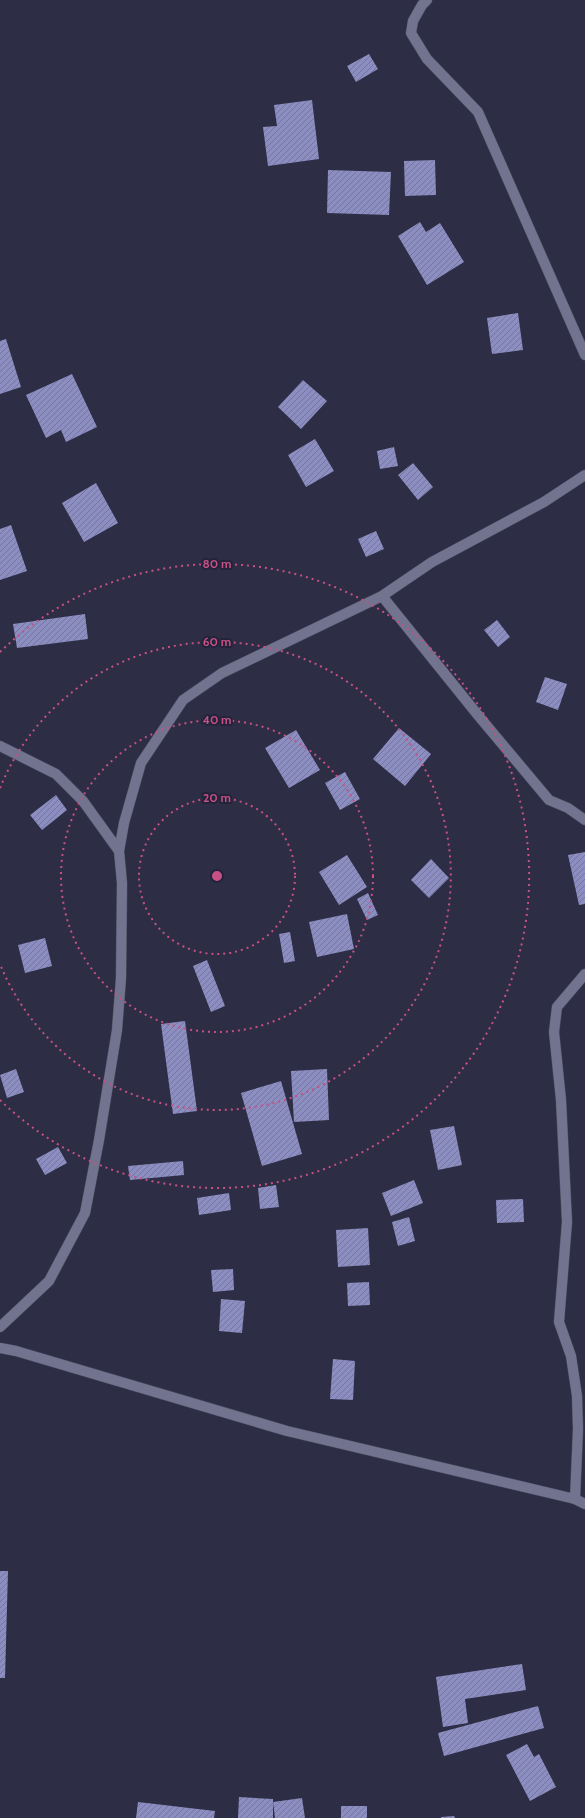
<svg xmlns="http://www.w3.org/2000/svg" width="585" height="1818" viewBox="0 0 585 1818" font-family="Cabin,sans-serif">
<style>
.building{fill:url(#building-hatch)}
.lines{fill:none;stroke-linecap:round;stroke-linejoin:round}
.street-casing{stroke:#4b4b60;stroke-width:11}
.secondary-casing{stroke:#4b4b60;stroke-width:11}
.street{stroke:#72738f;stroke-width:10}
.secondary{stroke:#72738f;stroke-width:10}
.ring{fill:none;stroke:#c75184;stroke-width:2;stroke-dasharray:2 4}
.centre{fill:#c75184;stroke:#24233c;stroke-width:2}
.ring-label{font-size:12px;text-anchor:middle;font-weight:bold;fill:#c75184;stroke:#24233c;stroke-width:4;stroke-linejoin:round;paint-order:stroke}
</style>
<defs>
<pattern id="building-hatch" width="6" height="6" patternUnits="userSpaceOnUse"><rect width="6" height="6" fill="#8c8dc0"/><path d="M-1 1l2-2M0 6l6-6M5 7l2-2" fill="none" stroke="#75769b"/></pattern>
</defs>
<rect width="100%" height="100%" fill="#2d2d46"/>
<path class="building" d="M369,54L378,69L356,82L347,66Z
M312,100L319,159L268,166L263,127L277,126L274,105Z
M435,160L436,195L405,196L404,161Z
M328,170L391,172L389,215L327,213Z
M420,222L426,232L440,223L464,262L427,285L398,236Z
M518,313L523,350L492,354L487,318Z
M6,339L21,387L0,394V341Z
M72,374L97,427L66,442L61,430L46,438L26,395Z
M303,380L327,401L301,429L278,407Z
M315,439L334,471L306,487L288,455Z
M394,447L398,466L380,469L377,451Z
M413,463L433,487L418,500L398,475Z
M96,483L118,523L84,542L62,503Z
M11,525L27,571L0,580V529Z
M376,531L384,549L366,557L358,539Z
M85,614L88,639L17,648L13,624Z
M497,620L510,637L498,647L484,630Z
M545,677L567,684L558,710L536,702Z
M399,728L431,754L405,786L373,759Z
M296,730L320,770L289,788L265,748Z
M345,772L360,799L340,810L325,783Z
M56,795L67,810L42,830L30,815Z
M585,852V904L579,905L568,855Z
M347,855L367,887L339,905L319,872Z
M431,859L449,878L429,898L411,880Z
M368,893L378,915L367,920L357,899Z
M347,914L354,949L317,957L309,922Z
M290,932L295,961L284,963L279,934Z
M45,938L52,966L25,973L18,945Z
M207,960L225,1006L211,1012L193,966Z
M185,1021L197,1111L173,1114L161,1024Z
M16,1069L24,1092L7,1098L0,1075Z
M327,1069L329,1120L294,1122L291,1071Z
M281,1081L302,1154L262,1166L241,1093Z
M454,1126L462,1165L438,1170L430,1130Z
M58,1147L67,1163L45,1175L36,1159Z
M183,1161L184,1175L130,1180L128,1166Z
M414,1180L423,1203L391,1216L382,1193Z
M276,1185L279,1207L260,1209L258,1188Z
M229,1193L231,1210L199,1215L197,1198Z
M523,1199L524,1222L497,1223L496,1200Z
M409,1217L415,1241L398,1246L392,1222Z
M368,1228L370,1265L338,1267L336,1230Z
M233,1269L234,1290L213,1292L211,1270Z
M369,1282L370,1305L348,1306L347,1283Z
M221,1299L245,1301L242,1333L219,1331Z
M333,1359L355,1361L353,1400L330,1399Z
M0,1571H8L5,1678H0Z
M522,1664L526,1690L465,1699L468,1723L443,1727L436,1677Z
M538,1706L544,1728L444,1756L438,1733Z
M527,1744L534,1757L539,1754L556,1787L530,1801L506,1755Z
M239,1797L273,1799V1802L302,1798L305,1818H275L273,1802V1818H238Z
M138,1802L215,1811L214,1818H136Z
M341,1806H367V1818H341Z
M454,1816L455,1818H441V1817Z"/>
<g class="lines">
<g class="street-casing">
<path id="street" d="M427,0L422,5L413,21L411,33L427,59L478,112L585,355
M382,596L477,714L549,800L568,808L585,820
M0,746L56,774L83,801L119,851
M0,1327L49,1281L85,1213L99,1140L117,1030L121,978L122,883L119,851L124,823L141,763L183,700L222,673L382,596L432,562L544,502L585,475
M575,1499L578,1429L577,1396L571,1356L559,1322L567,1222L561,1100L554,1032L557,1007L585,974"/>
</g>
<g class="secondary-casing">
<path id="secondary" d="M0,1348L16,1351L287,1431L575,1499L585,1504"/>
</g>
<use href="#street" class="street"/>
<use href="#secondary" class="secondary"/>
</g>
<g class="ring">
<circle cx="217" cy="876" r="78"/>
<circle cx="217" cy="876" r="156"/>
<path d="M0 788A234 234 0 1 1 0 964"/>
<path d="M0 652A312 312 0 1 1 0 1100"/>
</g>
<circle cx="217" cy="876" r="6" class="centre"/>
<g class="ring-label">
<text x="217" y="568">80 m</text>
<text x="217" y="646">60 m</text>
<text x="217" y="724">40 m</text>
<text x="217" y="802">20 m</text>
</g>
</svg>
